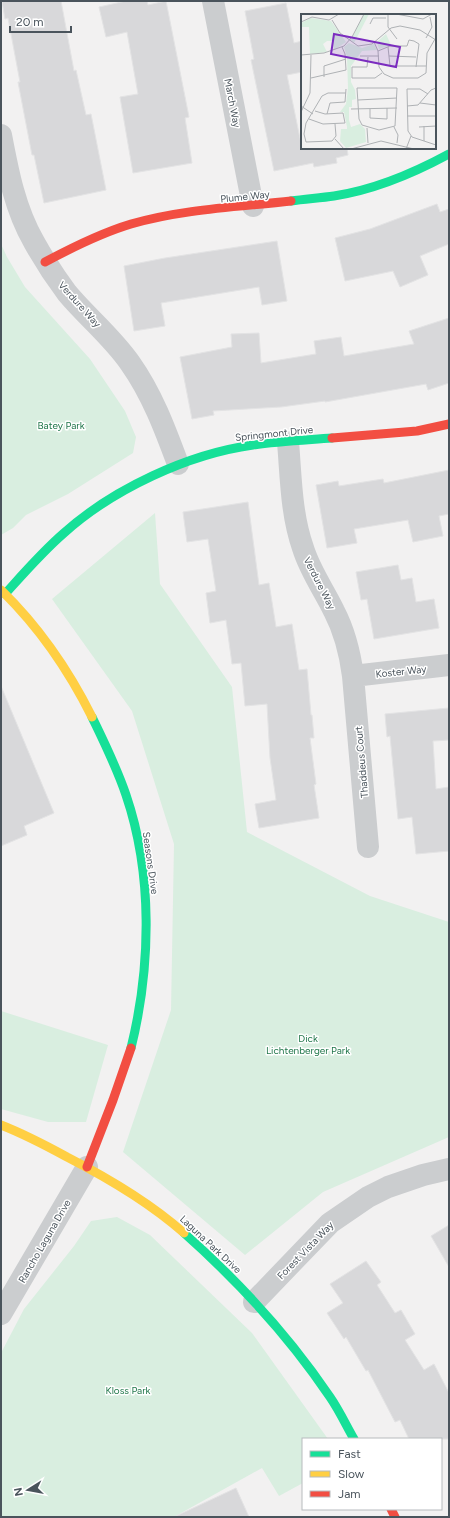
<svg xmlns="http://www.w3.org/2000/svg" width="450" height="1518" viewBox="0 0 450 1518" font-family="Figtree,sans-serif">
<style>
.green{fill:#d9eee0}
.building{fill:#d8d8da;stroke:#e3e3e4}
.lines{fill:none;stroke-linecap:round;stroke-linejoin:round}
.street{stroke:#cbcdcf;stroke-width:22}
.fast{stroke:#16e098;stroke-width:9}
.slow{stroke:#ffcf43;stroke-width:9}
.jam{stroke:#f24e42;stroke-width:9}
.labels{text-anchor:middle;stroke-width:3;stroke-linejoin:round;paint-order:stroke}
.street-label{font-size:10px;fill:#4a545c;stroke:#fff}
.park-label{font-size:10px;fill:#21774b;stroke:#fff}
.inset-road{fill:none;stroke:#afb2b5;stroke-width:1}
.view{fill:#7b2cbf;fill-opacity:0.15;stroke:#7b2cbf;stroke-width:2}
.inset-edge{fill:none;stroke:#4a545c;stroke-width:2}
</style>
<rect width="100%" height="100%" fill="#f2f1f1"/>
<path class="green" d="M1,244L7,257L25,287L90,359L125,411L136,437L133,453L68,494L26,515L13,528L1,535Z
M155,513L160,584L232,687L247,832L370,896L449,922V1137L323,1192L245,1255L123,1152L171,1010L174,844L132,711L52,599Z
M1,1011L108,1045L86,1122H48L1,1109Z
M117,1217L150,1235L252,1333L328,1439H303V1483L279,1496L262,1468L174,1517H1V1353L24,1309L74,1246L91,1221Z"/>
<path class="building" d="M2,1H61L74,71L76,70L86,115L91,114L106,190L44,203L34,155H32L18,82H20L8,18L5,19Z
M126,1H147L148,5L166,1L189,117L185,118L192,163L133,173L120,97L138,94L127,32L106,37L99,7Z
M286,3L294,43L302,41V72L287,75L302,148H347L348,155L336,158L337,163L314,167L313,163L274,171L251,60L254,59L245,11Z
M437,204L440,212L449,209V244L420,256L428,275L400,287L393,271L345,281L335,238L370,229Z
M277,241L287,301L262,305L259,287L161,303L165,326L134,331L124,266L165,258Z
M449,318V383L428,390L426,384L325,402V401L281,407L213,411L214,415L192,419L180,357L232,347L231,334L259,333L261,363L316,354L314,341L341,337L344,356L414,344L409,331Z
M449,470V514L439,516L443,536L413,542L408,520L354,529L357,543L327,548L316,485L338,481L339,486L383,479L384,483Z
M248,502L259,585L269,583L276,627L292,624L299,670L307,669L311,715H312L314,738H310L316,784L314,785L319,818L259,828L255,804L276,800L270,758L267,704L245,706L241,663L232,664L226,620L210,623L206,593L216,591L208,539L187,542L183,512Z
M398,565L401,580L412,578L416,602L434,599L439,628L374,639L367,599L361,600L356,572Z
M1,686L54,813L24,826L27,835L1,846Z
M449,708V740L433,741L436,789L449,787V851L416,854L412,817L398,819L390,736L387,737L385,714Z
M449,1225V1267L431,1236Z
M366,1261L381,1282L377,1285L395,1313L401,1310L415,1334L405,1340L424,1370L434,1364L449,1393V1439H409L400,1420L395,1422L368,1370L366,1371L346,1337L344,1339L327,1313L343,1303L330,1284Z
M236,1488L249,1517H174Z"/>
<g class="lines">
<path class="street" d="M213,1L253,206
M1,135C8,172 15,209 34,242C44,260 55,277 67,293C87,317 112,337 130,363C152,394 165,429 178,464
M288,442C291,477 291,514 303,548C310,571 324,590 334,611C345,632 350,653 353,676L368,847
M353,676L449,665
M254,1302L330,1223L368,1197L388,1187L423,1175L449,1169
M1,1314L87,1167"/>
<path class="fast" d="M291,201C305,199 320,198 334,196C374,190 414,173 449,154
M5,594C24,573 42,552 64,533C113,489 188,454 253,445C279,441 306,440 332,438
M92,717C104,742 117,768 126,795C153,874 151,967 131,1048
M184,1233C239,1282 289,1336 330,1397C339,1410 346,1425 354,1439"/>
<path class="slow" d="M1,590C39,627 68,669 92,717
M1,1125C24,1134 45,1145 67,1157C108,1178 149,1202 184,1233"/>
<path class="jam" d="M45,262C73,247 101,233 131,224C183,209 238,207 291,201
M332,438L417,431L449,424
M87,1167L113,1100L131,1048
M391,1509L395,1517"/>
</g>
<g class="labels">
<g class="street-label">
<text transform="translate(233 103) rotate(79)" y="4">March Way</text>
<text transform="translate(245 196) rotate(-6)" y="4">Plume Way</text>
<text transform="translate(80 304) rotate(48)" y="4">Verdure Way</text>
<text transform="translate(274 433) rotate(-6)" y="4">Springmont Drive</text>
<text transform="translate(320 583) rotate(63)" y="4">Verdure Way</text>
<text transform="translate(401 671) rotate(-6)" y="4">Koster Way</text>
<text transform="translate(361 762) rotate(-95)" y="4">Thaddeus Court</text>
<text transform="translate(151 863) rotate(82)" y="4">Seasons Drive</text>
<text transform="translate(44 1241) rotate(-60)" y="4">Rancho Laguna Drive</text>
<text transform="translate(211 1244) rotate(43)" y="4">Laguna Park Drive</text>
<text transform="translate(305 1250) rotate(-46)" y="4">Forest Vista Way</text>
</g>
<g class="park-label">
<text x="61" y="429">Batey Park</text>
<text x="308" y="1042">Dick<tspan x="308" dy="12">Lichtenberger Park</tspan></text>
<text x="128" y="1394">Kloss Park</text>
</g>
</g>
<g transform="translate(301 14)">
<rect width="135" height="135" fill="#f2f1f1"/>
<path d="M63,0H68L53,29L50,26ZM10,4L30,7L45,28L33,36L32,27H26L22,30L26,38L9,40L8,13H0V9ZM85,20L90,31L78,35L76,28ZM48,29L61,34L73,30L76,36L61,37L50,52V68L54,76L55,85L51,86V93H48V106L50,113L59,110L64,115L65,128L45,134L39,127L40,115H46V113L43,98H39L45,90L47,74L46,43L43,33Z" fill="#d9eee0"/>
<path class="inset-road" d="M87,0V13L96,25M95,0L122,5L131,0M31,6L39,19L57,32L71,30L90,14L99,12L119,16L135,26M0,8L11,3L28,6L38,0M69,10L72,4H85M125,24L131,13L129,3M73,28L77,37L78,53L83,60L92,64H117L125,59L126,39L134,25M87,33L89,52H125M77,37L89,32H106L108,26L113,27L118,30L115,53M0,41L23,39L43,32L51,23L63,0M59,42H78M88,42L115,43M67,43L66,53H51V64H74L81,59M23,63V52L45,45M10,64L45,56L44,40L41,33M56,74H96L94,112L78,116L61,111L58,105ZM127,80L119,75H106L107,117L111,123L135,131M57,86L96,84M119,89L135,91M0,92L12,100M106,92L117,91L130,76L135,74M50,95L96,94M69,95V104L86,105V94M0,98L9,79L10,41M26,100L29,89L44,88L45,75M106,102H135M8,105L22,110L44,109L42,99L24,100L14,97M34,110L35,122L31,127L5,128L3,120L5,109L21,82L27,79H45M93,113L97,121L96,129M118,113L135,112M66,114L67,129M34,125L43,135M123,127V112M50,135L80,127L113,135M105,135L110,122"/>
<path class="view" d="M33,20L99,33L95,53L30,40Z"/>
<rect width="135" height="135" class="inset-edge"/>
</g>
<rect width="450" height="1518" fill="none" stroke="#4a545c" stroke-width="4"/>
<rect x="302" y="1438" width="140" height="72" fill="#ffffff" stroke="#b7bbbe"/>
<rect x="310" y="1451" width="20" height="6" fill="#16e098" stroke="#b7bbbe"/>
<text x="338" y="1458" font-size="12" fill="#4a545c">Fast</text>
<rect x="310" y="1471" width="20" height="6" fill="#ffcf43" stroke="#b7bbbe"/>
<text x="338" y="1478" font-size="12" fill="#4a545c">Slow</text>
<rect x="310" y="1491" width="20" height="6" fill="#f24e42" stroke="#b7bbbe"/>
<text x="338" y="1498" font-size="12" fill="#4a545c">Jam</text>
<g transform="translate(28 1490) rotate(259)" stroke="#ffffff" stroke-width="3" paint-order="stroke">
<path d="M0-3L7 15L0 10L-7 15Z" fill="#4a545c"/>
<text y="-6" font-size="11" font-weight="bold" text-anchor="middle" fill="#4a545c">N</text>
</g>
<path d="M10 26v6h61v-6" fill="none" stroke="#4a545c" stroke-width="2"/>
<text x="16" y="26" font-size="12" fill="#4a545c" stroke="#ffffff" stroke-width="3" paint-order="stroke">20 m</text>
</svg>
